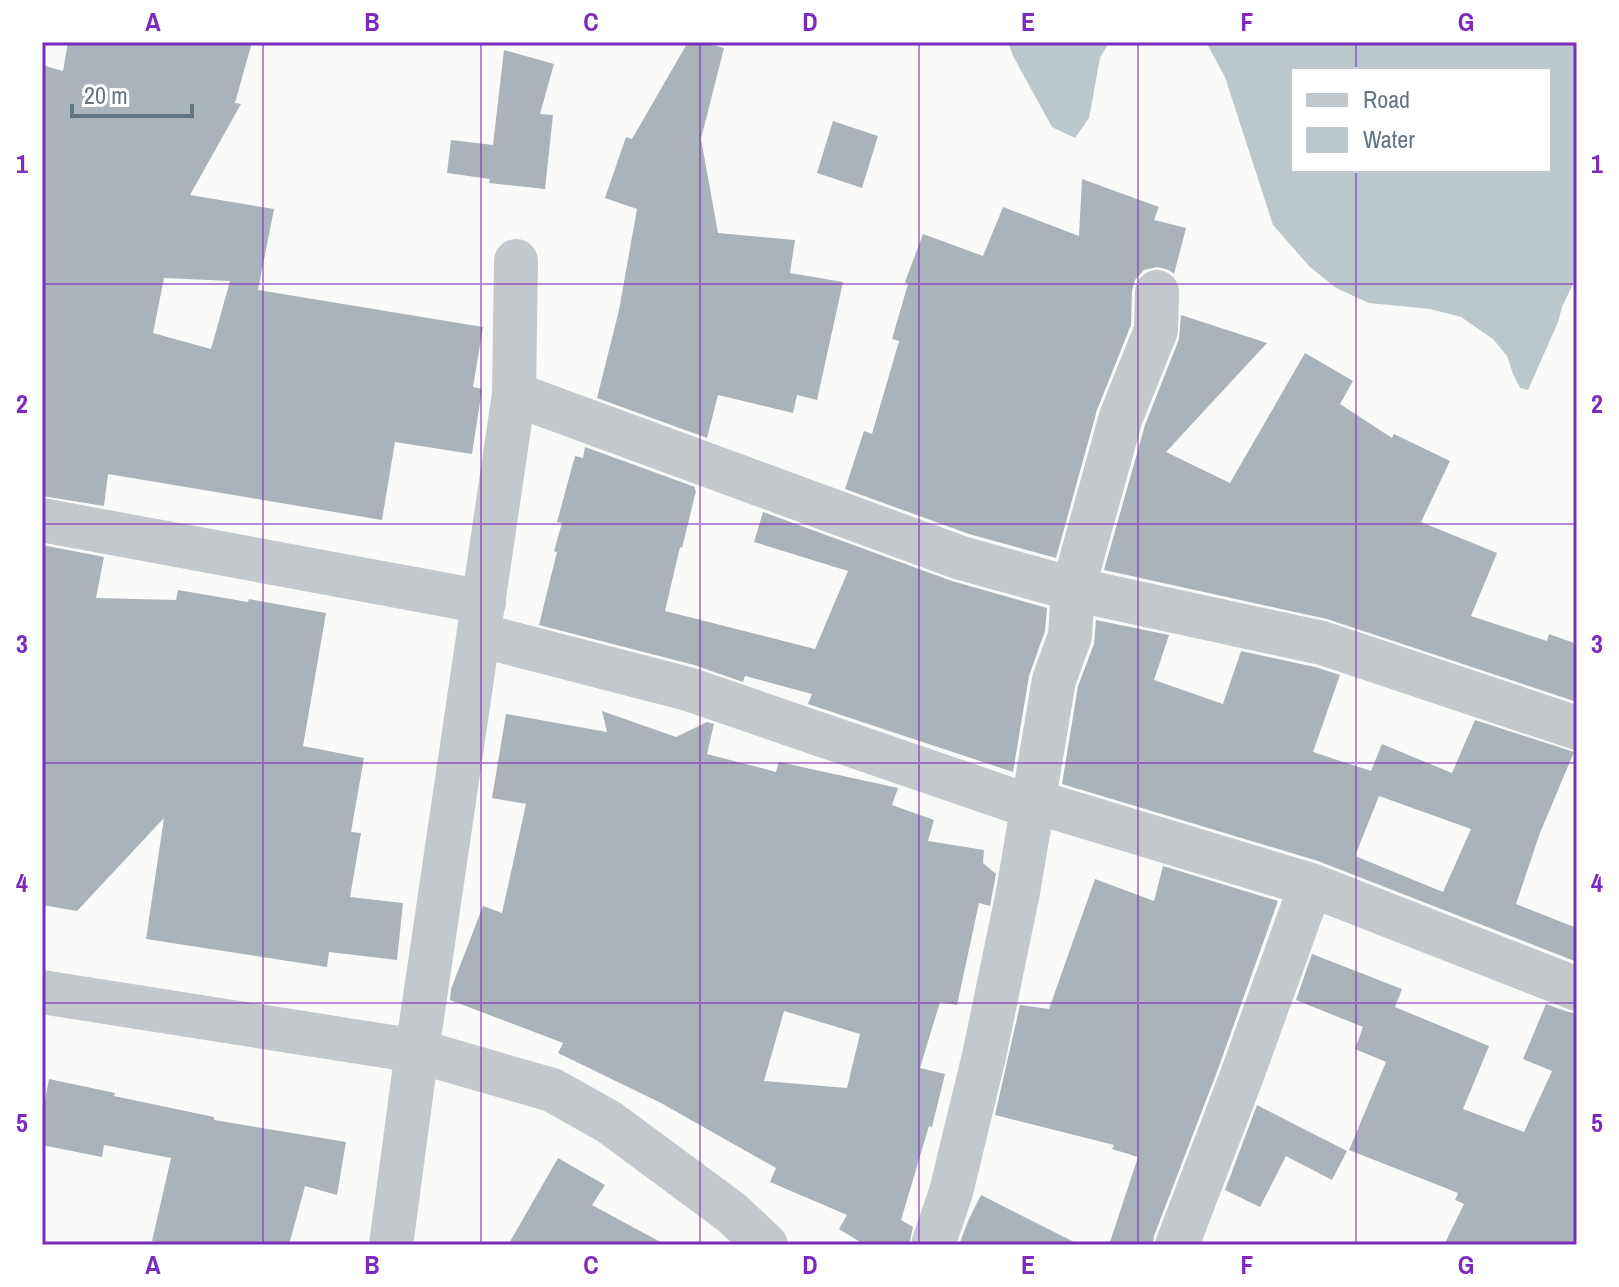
<svg xmlns="http://www.w3.org/2000/svg" width="1619" height="1287" viewBox="0 0 1619 1287" font-family="'Archivo Narrow',sans-serif">
<style>
.water{fill:#bbc7cb;fill-rule:evenodd}
.building{fill:#aab3b9;fill-rule:evenodd}
.lines{fill:none;stroke-linecap:round;stroke-linejoin:round}
.minor{stroke:#c3c8cc;stroke-width:44}
.grid{fill:none;stroke:#7b2cbf;stroke-width:2;stroke-opacity:0.55}
.neatline{fill:none;stroke:#7b2cbf;stroke-width:3}
.grid-label{font-size:26px;text-anchor:middle;font-weight:bold;fill:#7b2cbf}
</style>
<rect width="100%" height="100%" fill="#fafaf8"/>
<path class="water" d="M1008,42H1109L1100,58L1089,118L1075,138L1052,127L1013,56Z
M1206,42H1577V276L1562,307L1558,322L1528,390L1520,388L1513,374L1507,356L1493,339L1461,317L1430,309L1369,303L1336,288L1310,267L1273,225L1225,77ZM1293,70H1549V170H1293Z"/>
<path class="building" d="M68,42H252L235,103L241,104L190,195L274,209L258,290L483,327L473,387L482,389L472,454L395,442L382,520L108,474L104,506L42,496V65L63,71ZM164,278L230,281L211,349L153,333Z
M688,42H701L724,48L701,139L718,233L795,240L790,273L843,282L817,400L797,395L793,413L718,395L707,438L597,398L619,310L637,209L605,198L626,137L632,139Z
M504,50L554,64L540,114L553,115L545,189L489,183L490,179L447,173L451,140L493,145Z
M833,121L878,136L862,188L817,173Z
M1082,179L1159,207L1154,220L1186,228L1174,274L1169,270L1157,267L1144,270L1135,280L1132,291L1131,325L1097,410L1056,558L969,534L845,489L864,431L872,434L899,341L892,339L908,284L905,282L923,234L983,256L1003,207L1079,236Z
M1181,315L1267,343L1166,452L1230,483L1305,353L1353,381L1340,404L1392,438L1394,434L1450,461L1421,522L1497,553L1471,616L1547,641L1549,634L1577,644V702L1327,619L1104,570L1145,425L1179,339Z
M585,447L695,487V490L696,491L682,548L680,547L665,611L815,649L848,571L754,542L763,512L952,581L1047,608L1045,631L1029,676L1013,772L808,704L812,694L745,676L743,682L694,665L539,625L557,552L554,551L562,523L557,522L575,456L583,458Z
M42,545L104,557L96,598L176,600L178,590L248,602L249,599L326,613L303,746L364,758L351,832L361,833L350,897L403,903L397,960L329,952L327,967L146,939L164,818L77,911L42,905Z
M1096,620L1169,635L1154,680L1223,704L1241,651L1315,667L1340,675L1313,752L1371,771L1382,744L1452,773L1475,720L1574,752L1540,833L1516,904L1577,928V962L1318,861L1062,784L1078,686L1094,644ZM1379,796L1471,829L1443,892L1355,856Z
M602,711L676,737L707,722L714,724L707,754L776,772L779,762L898,788L892,805L934,820L928,841L984,850L983,863L996,874L990,906L979,903L957,1005L940,1002L920,1068L945,1074L932,1127L929,1126L901,1220L913,1227L909,1245H865L839,1229L847,1215L770,1182L776,1168L661,1103L558,1053L563,1043L450,1000L451,989L483,906L502,913L526,804L492,798L506,714L607,732ZM784,1011L860,1034L847,1088L764,1081Z
M1163,866L1278,901L1218,1069L1154,1236L1153,1245H1109L1138,1157L1112,1149L1114,1145L995,1115L1020,1005L1049,1009L1095,879L1154,901Z
M1312,954L1402,989L1395,1007L1489,1046L1463,1109L1524,1132L1552,1071L1523,1059L1546,1004L1568,1012L1577,1013V1245H1444L1464,1204L1455,1200L1458,1193L1349,1150L1386,1062L1355,1049L1363,1027L1296,1000Z
M49,1079L115,1093L114,1096L214,1117V1120L346,1142L337,1195L305,1186L289,1245H170L152,1241L171,1158L104,1145L102,1157L42,1145V1117Z
M1257,1105L1347,1151L1332,1180L1286,1156L1260,1207L1225,1190Z
M558,1158L605,1185L592,1205L666,1245H508Z
M981,1195L1080,1245H959L968,1221Z"/>
<g class="lines">
<path class="minor" d="M514,394L961,558L1073,589L1322,643L1577,728
M42,520L484,602
M479,635L688,689L1032,807L1046,805L1311,885L1577,989
M42,992L417,1051L552,1090L609,1122L732,1213L766,1245
M391,1245L417,1051L514,394L516,261
M933,1245L951,1192L984,1056L1018,892L1054,680L1070,636L1073,589L1121,417L1156,330L1157,292
M1177,1245L1241,1078L1311,885"/>
</g>
<path class="grid" d="M263,42V1245M481,42V1245M700,42V1245M919,42V1245M1138,42V1245M1356,42V70M1356,170V1245M42,284H1577M42,524H1577M42,763H1577M42,1003H1577"/>
<rect width="1619" height="1287" fill="none" stroke="#ffffff" stroke-width="88"/>
<rect x="1291" y="68" width="260" height="104" fill="#ffffff" stroke="#c1c8cd" stroke-width="2"/>
<rect x="1307" y="94" width="40" height="12" fill="#c3c8cc" stroke="#c1c8cd" stroke-width="2"/>
<text x="1363" y="108" font-size="24" fill="#657683">Road</text>
<rect x="1307" y="128" width="40" height="24" fill="#bbc7cb" stroke="#c1c8cd" stroke-width="2"/>
<text x="1363" y="148" font-size="24" fill="#657683">Water</text>
<path d="M72 104v12h120v-12" fill="none" stroke="#657683" stroke-width="4"/>
<text x="84" y="104" font-size="24" fill="#657683" stroke="#ffffff" stroke-width="6" paint-order="stroke">20 m</text>
<rect x="44" y="44" width="1531" height="1199" class="neatline"/>
<g class="grid-label">
<text x="153" y="31">A</text>
<text x="372" y="31">B</text>
<text x="591" y="31">C</text>
<text x="810" y="31">D</text>
<text x="1028" y="31">E</text>
<text x="1247" y="31">F</text>
<text x="1466" y="31">G</text>
<text x="22" y="173">1</text>
<text x="1597" y="173">1</text>
<text x="22" y="413">2</text>
<text x="1597" y="413">2</text>
<text x="22" y="653">3</text>
<text x="1597" y="653">3</text>
<text x="22" y="892">4</text>
<text x="1597" y="892">4</text>
<text x="22" y="1132">5</text>
<text x="1597" y="1132">5</text>
<text x="153" y="1274">A</text>
<text x="372" y="1274">B</text>
<text x="591" y="1274">C</text>
<text x="810" y="1274">D</text>
<text x="1028" y="1274">E</text>
<text x="1247" y="1274">F</text>
<text x="1466" y="1274">G</text>
</g>
</svg>
